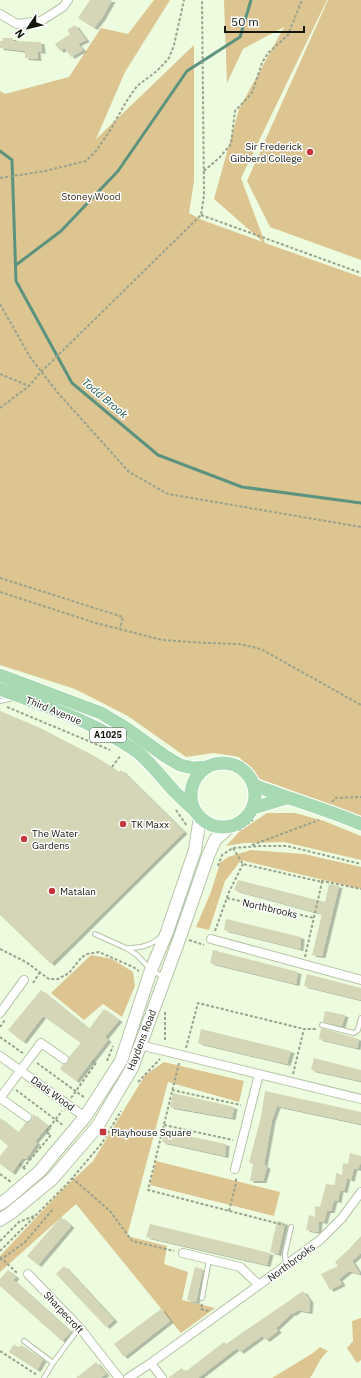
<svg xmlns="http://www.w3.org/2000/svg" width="361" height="1378" viewBox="0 0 361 1378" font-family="'IBM Plex Sans',sans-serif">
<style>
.green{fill:#dcc591}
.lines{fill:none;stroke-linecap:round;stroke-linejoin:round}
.stream{stroke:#5c937f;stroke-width:3}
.building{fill:#d5d6b7;filter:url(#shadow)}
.lane-casing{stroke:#b6c4a8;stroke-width:6}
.street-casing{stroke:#b6c4a8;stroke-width:10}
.secondary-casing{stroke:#b6c4a8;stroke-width:14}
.primary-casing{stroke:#fff;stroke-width:15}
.path{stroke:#99a38d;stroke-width:2;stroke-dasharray:3 2;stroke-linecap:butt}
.lane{stroke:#fff;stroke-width:4}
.street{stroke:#fff;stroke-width:8}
.secondary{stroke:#fff;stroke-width:12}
.primary{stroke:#a7d9b3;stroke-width:13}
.poi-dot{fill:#c6363e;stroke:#fff;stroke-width:1.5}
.labels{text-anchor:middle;stroke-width:3;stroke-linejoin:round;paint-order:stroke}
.shield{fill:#fff;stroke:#5a5d56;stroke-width:1}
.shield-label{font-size:9px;font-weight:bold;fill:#13170d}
.poi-label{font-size:10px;fill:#13170d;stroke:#fff;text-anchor:start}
.park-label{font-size:10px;fill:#392d11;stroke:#fff}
.street-label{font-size:10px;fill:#13170d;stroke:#fff}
.water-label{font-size:11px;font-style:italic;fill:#1e5b4b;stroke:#fff}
</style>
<defs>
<filter id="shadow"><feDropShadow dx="3.5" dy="2" stdDeviation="0" flood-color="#0004"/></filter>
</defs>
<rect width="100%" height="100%" fill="#edfbde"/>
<path class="green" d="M154,0H170L125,72L96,139L194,45V181L189,213L202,220L263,242L214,199L239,109L284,27L243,49L227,83L224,0H327L241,178L265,243L361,277V816L260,779L239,757L214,753L186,757L128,716L75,689L0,665V91L5,94L69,77L101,28L128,34Z
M328,0H361V260L270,227L247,181Z
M267,813H295L324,821L361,836V860L284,842L244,843L226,846L239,832Z
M251,850L304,854L361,867V889L241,860L225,881L209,930L196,927L211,892L220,863L228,857Z
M91,955L112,959L133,972L135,986L122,1017L103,1004L84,1020L51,993Z
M164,1062L244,1081L239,1102L168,1082L127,1236L167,1246L164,1264L188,1272L182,1300L215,1308L181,1333L76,1204L0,1272V1256L59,1193L93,1161L145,1075Z
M156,1161L280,1192L274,1216L150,1185Z
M361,1318V1360L357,1363L347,1348L353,1341L352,1321Z
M320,1347L328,1351C318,1360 317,1368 310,1378H272L313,1353Z"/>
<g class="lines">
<path class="stream" d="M0,151L12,160L16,281L72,383L158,455L242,487L361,503
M16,265L61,231L118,171L187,71L240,37L251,0"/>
</g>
<path class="building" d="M90,0H112L102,18L94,28L78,18Z
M75,25L86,40L78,44L83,50L71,57L65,48L60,51L55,44L70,34L67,30Z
M3,38H13V41L41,42L42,52L37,51L38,59L25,58V51L0,48V41H3Z
M0,711L38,727L94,756L119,772L121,770L184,832L51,964L0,915Z
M238,880L325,902L329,884L339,886L322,956L312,955L322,914L234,890Z
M226,919L301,937L300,949L224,930Z
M213,950L298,972L296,984L210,963Z
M307,974L361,988V1000L304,986Z
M41,990L89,1029L104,1009L119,1020L105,1037L108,1040L76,1081L60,1069L63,1064L68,1062L69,1057L81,1043L43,1016L23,1042L8,1030Z
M325,1011L345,1015L342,1026L323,1022Z
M321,1028L359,1039L357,1048L319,1039Z
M201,1029L291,1051L287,1064L198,1043Z
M314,1058L361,1070V1081L311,1070Z
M265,1091L361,1112V1124L277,1106L272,1120L264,1165L267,1167L263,1181H250L253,1164L249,1162L261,1117Z
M173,1093L234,1107L232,1118L170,1107Z
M33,1114L48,1126L35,1141L37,1143L26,1159L22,1158L12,1173L0,1164V1156L8,1146L0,1139V1118L18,1133L26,1122L31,1120Z
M164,1131L226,1144L225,1156L162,1142Z
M350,1153L361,1156V1162L358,1169L354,1168L351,1180L347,1178L344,1191L340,1190L338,1201L334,1200L331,1211H327L324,1222L319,1221L318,1232L306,1230L309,1215L315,1217V1206L320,1207L326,1184L335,1185L336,1173L342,1175L343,1163L348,1164Z
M61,1217L71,1226L38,1265L27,1256Z
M277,1221L285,1223L278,1254L270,1252Z
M150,1224L270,1253L267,1265L146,1237Z
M361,1236V1253L352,1261L360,1274L349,1271L339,1279L342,1284L330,1290L321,1274L338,1266L335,1262L349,1249Z
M64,1266L114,1320L106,1327L56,1274Z
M195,1267L203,1269L196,1302L187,1300Z
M8,1270L16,1277L13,1280L71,1332L62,1341L0,1286V1279Z
M303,1291L310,1301L309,1312L298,1310L293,1314L292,1313L276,1328L278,1331L266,1340L262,1336L240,1352L237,1348L198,1378H168L182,1368L185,1372L224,1342L226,1344Z
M161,1309L170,1321L124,1357L114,1344Z
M14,1344L19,1348L21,1345L43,1360L37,1370L9,1352Z
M96,1362L106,1374L100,1378H76Z"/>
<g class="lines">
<g class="lane-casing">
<path id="lane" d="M0,701L14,698
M95,934L126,948
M161,937C150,946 140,948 126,948L137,955L151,970L164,977
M322,1025L354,1033L358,1030L361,1018
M286,1266L285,1253L291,1227
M202,1298L209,1260
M24,1341L53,1363L79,1328
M44,1378L53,1363"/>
</g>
<g class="street-casing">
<path id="street" d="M0,14L17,24L41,21L63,7L68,0
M211,939L361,980
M0,1013L24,980
M140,1045L361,1099
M0,1056L85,1117
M27,1117L0,1098L41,1043L64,1059
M235,1169L259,1074
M183,1253L240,1267L259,1285L320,1240L342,1218L361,1192
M28,1274L80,1328L119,1378
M151,1363L162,1378
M128,1378L151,1363L259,1285"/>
</g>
<g class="secondary-casing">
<path id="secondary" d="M0,1204L6,1200L40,1171L53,1155L85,1117L121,1061L151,970L167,932L195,850L200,817
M0,1220L12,1212L52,1179L97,1127L132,1068L180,937L208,856L215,840L229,827"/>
</g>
<g class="primary-casing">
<path id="primary" d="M0,675L101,713L126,728L165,756L180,765L193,768L208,767
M0,689C44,705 104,726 141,755C153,766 163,779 174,791C181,798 189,805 196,812
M191 795a32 32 0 1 1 64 0a32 32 0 1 1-64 0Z
M254,785C289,799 326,809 361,824
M253,808L286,798"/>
</g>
<path class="path" d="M204,171L219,158L231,144L235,111L252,93L262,63L268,53L288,35L302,0
M0,178L45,171L86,161L96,151L111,129L126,102L137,86L157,71L169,58L174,45L184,0
M201,215L361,273
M0,304L30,357L58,393L129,472L168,494L361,527
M0,374L29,386
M0,408L29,386L41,372L201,215L204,195L202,0
M0,578L123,617L120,628
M0,592L96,623L162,640L207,643L239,644L261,649L361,705
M7,707L110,750
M112,767L121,755
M332,802L335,798L361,797
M176,810L187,826
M239,830L253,820
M252,845L319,820
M233,848L243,864L322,882V881L361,889
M218,866L222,855L233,848L260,846H287L361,864
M227,898L314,918
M215,931L229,892L243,864
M189,940L204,945
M0,949L26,962L49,979H58L69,973L81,958L87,954L99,952L133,967L139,971
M305,957L322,882
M33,983L40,972
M165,1012V1042
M0,1027L5,1020
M0,1037L24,1054
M186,1048L198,1003L304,1029
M107,1061L113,1046
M37,1063L85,1098
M179,1063L148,1190L284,1225
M293,1074L304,1029H317
M138,1082L160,1059
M16,1090L64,1126
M172,1090L241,1105
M71,1098L96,1063L92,1061
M164,1125L233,1140
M19,1164L26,1170
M23,1168L51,1135L46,1132L62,1111
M0,1174L11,1182
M72,1178L110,1211L132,1241L174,1251
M229,1211L236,1183V1177
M0,1241L19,1222L34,1216
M0,1251L69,1182L102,1143L121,1111
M0,1257L16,1272L19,1273
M0,1260L25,1242L54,1208
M202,1304L201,1309L209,1311
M0,1351L37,1375"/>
<use href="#lane" class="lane"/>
<use href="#street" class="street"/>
<use href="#secondary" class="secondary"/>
<use href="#primary" class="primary"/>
</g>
<g class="poi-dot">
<circle cx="310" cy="152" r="4"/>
<circle cx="123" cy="824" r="4"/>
<circle cx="24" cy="839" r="4"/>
<circle cx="52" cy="891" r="4"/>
<rect x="99" y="1128" width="8" height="8" rx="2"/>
</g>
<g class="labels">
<rect class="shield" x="90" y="728" width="36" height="14" rx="3"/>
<g class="shield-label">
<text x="108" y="738">A1025</text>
</g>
<g class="poi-label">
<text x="302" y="150" text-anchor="end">Sir Frederick<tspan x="302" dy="12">Gibberd College</tspan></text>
<text x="131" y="828">TK Maxx</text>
<text x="32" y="837">The Water<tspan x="32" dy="12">Gardens</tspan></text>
<text x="60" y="895">Matalan</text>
<text x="111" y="1136">Playhouse Square</text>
</g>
<g class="park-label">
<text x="91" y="200">Stoney Wood</text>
</g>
<g class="street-label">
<text transform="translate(54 710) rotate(22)" y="4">Third Avenue</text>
<text transform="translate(270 908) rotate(13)" y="4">Northbrooks</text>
<text transform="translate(141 1040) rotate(-69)" y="4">Haydens Road</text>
<text transform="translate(53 1093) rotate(36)" y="4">Dads Wood</text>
<text transform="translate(291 1262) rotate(-37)" y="4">Northbrooks</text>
<text transform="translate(64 1312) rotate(47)" y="4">Sharpecroft</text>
</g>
<g class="water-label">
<text transform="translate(105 398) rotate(40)" y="4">Todd Brook</text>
</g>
</g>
<g transform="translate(28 28) rotate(235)" stroke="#ffffff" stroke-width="3" paint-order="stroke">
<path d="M0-3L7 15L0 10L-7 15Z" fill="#13170d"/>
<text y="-6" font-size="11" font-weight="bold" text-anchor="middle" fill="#13170d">N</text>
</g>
<path d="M225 26v6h79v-6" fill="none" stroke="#13170d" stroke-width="2"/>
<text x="231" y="26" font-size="12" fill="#13170d" stroke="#ffffff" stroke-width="3" paint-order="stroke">50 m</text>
</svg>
